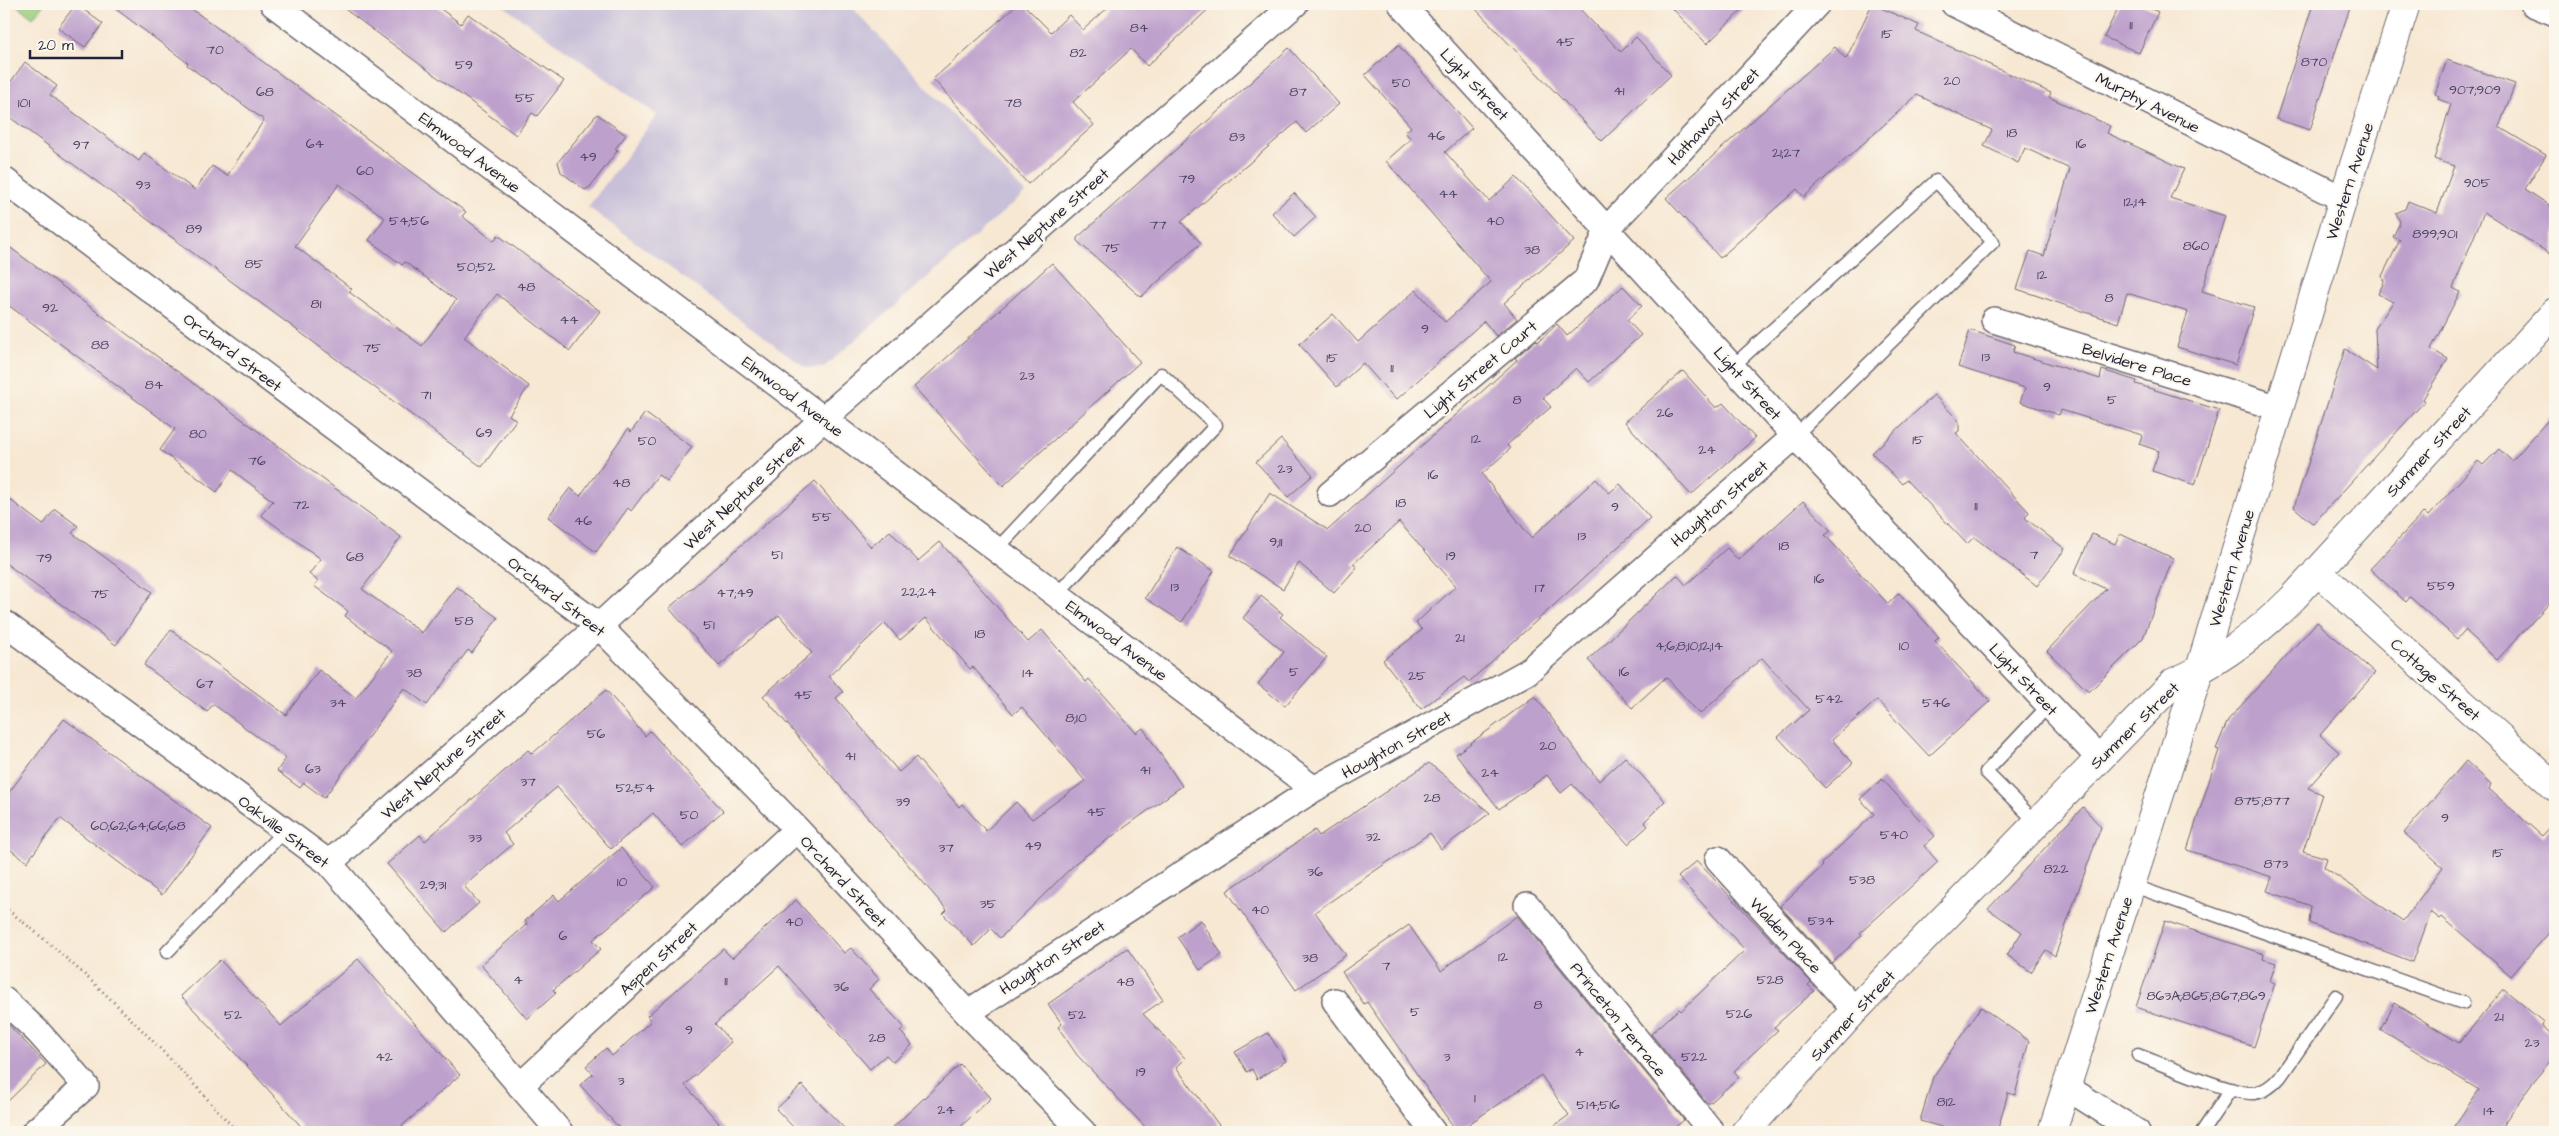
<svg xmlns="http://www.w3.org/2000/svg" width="2559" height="1136" viewBox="0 0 2559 1136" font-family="'Architects Daughter',sans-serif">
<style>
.industrial{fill:#c8bfd8}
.green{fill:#9acf80;stroke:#5e785e}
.building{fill:#bea0cc;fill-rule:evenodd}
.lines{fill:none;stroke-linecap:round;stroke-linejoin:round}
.lane-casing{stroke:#6d6770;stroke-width:15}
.street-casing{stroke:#6d6770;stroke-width:28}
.secondary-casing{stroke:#6d6770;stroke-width:30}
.primary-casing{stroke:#6d6770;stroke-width:30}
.path{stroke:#6d6770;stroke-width:3;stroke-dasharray:1 4;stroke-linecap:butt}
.lane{stroke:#fff;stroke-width:12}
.street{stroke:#fff;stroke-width:25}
.secondary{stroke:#fff;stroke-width:28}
.primary{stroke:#fff;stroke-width:28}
.labels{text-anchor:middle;stroke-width:4.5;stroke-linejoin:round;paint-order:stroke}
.number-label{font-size:14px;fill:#49425f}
.street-label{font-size:16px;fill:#22223b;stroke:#fbf7ec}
</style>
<rect width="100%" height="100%" fill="#fbf7ec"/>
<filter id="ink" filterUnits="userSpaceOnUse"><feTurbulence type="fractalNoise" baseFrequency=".02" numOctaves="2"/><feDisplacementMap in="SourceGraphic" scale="10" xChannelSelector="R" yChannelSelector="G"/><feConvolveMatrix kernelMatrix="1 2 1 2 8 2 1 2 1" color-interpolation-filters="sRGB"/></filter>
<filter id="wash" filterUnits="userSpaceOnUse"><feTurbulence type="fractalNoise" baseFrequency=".0096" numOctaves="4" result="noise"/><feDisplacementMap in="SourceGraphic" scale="20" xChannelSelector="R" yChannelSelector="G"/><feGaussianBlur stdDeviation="1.12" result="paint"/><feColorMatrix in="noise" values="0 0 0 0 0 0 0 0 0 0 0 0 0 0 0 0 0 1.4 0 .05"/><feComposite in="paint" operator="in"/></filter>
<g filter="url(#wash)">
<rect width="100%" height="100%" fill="#f7e8d3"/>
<path class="industrial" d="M501,4H849L1025,193L823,368H806L588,207L657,115Z"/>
<path class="green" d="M15,4H44L33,18Z"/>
<g id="blocks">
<path class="building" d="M76,4L103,24L85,47L58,28Z
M109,4H185L466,212L462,216L494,241L498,235L600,311L570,351L497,294L464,337L529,386L509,415L516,420L482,467L4,113V91L25,62L57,86L50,95L139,161L144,153L195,190L212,166L227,176L264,120L214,83L213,84L187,65L188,63ZM339,184L385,218L369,240L402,265L405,262L456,300L422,346L349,292L352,289L295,246Z
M338,4H434L461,24L468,14L564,81L537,116L532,113L516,135Z
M1018,4H1023L1051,32L1069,15L1083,30L1112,4H1214L1147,66L1131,49L1073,102L1094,125L1028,184L933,79Z
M1471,4H1575L1621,52L1636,37L1671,75L1602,141Z
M1668,4H1748L1707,44Z
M1872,4L1919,25L1916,31L2051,93L2049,97L2110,126L2107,133L2184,169L2170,198L2225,216L2202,291L2254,307L2236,365L2177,347L2188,312L2127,293L2118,323L2017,289L2030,251L2044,256L2070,169L2025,148L2018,163L1984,146L1992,130L1917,95L1804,197L1797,189L1720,258L1666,198L1835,47L1846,59Z
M2120,4H2140L2158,12L2139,53L2104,37Z
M2313,4H2351L2310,130L2276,119Z
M1398,45L1472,128L1445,152L1489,201L1516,177L1574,241L1504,303L1517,319L1496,336L1484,321L1396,400L1363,363L1337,387L1299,344L1333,314L1358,342L1416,290L1445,322L1491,282L1386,161L1411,139L1405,132L1411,127L1365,75Z
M1289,48L1339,104L1306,133L1297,122L1181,222L1201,243L1141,297L1077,241V238Z
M2447,60L2515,84L2499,127L2546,155L2525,189L2555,209V257L2484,212L2453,288L2460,292L2431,349L2448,359L2423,399L2425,401L2313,524L2294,507L2345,349L2377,370L2375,329L2393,302L2378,294L2384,282L2382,276L2400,240L2393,237L2400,222L2396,213L2405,209L2408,201L2437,213L2454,166L2434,159L2451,104L2438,99L2439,96L2435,94Z
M597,114L626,135L615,149L618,150L590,187L585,190L561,172L558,162Z
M1294,193L1316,217L1294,237L1272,213Z
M4,243L401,537L362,589L422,633L457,587L498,618L472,653L468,650L427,705L404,688L324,798L304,783L300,788L277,771L286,758L213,704L207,712L144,665L171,630L286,715L319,670L356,698L392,651L345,616L348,611L314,586L318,581L309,574L321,559L261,515L273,501L232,470L217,492L160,450L175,429L4,302Z
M1052,263L1140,362L1003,486L914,387Z
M1623,286L1642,306L1627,320L1641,335L1589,382L1576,368L1543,398L1551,407L1507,445L1510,449L1482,474L1531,538L1596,479L1609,493L1620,484L1650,518L1469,682L1464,677L1421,709L1383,660L1422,630L1416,623L1456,586L1399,522L1353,564L1357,567L1334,593L1299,563L1283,589L1230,556L1270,493L1328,530L1517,360L1515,358L1536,340L1538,342L1557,324L1567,336Z
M1970,330L2015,345L2013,352L2100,379L2102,370L2137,381L2136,384L2219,410L2195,485L2152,471L2159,451L2139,444L2142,435L2061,410L2059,415L2020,402L2025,388L1958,367Z
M1683,371L1716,408L1723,403L1755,438L1691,495L1625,422Z
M1934,395L1959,421V431L1956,433L2029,512L2025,518L2065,549L2037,586L1974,537L1967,544L1906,480L1902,484L1872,453Z
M2555,412V597L2497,660L2465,630L2457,639L2410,597L2406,602L2370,569L2424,512L2428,516L2478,461L2483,465L2499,449L2512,461Z
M645,413L692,447L667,481L658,475L631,511L628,508L596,552L548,517L570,488L580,496L628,429L631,432Z
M1281,439L1313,475L1288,497L1256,462Z
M815,481L871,547L890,531L918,561L940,542L1028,642L1042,630L1086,682L1089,679L1136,733L1143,728L1182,786L1078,861L1000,938L991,929L974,946L943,914L947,910L763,696L812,653L779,615L719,666L669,608ZM926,618L970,669L973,667L1013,714L1022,707L1085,781L1032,819L1016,802L986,831L962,804L959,807L916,757L899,772L836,698L843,692L829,676L885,623L900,640Z
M4,495L43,525L55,509L78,526L72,533L152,592L116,645L4,562Z
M1803,501L1831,531L1825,535L1888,604L1899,593L1939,637L1935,641L1990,701L1929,756L1877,700L1832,740L1853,763L1825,788L1778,737L1809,710L1762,658L1700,714L1666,677L1632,708L1588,660L1677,575L1686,585L1727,548L1738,560Z
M2092,534L2115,544L2120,534L2173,558L2143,638L2089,692L2047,651L2106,589L2074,574Z
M1177,547L1214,571L1182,622L1145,598Z
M1261,596L1283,614L1280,617L1327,657L1285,706L1258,684L1284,652L1243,618Z
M2317,622L2375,673L2320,735L2339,752L2308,788L2322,794L2303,851L2327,858L2324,867L2403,921L2443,867L2404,833L2466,761L2491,784L2489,789L2542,836L2555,822V926L2511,976L2442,917L2440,919L2431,912L2413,962L2309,923L2311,906L2267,891L2272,877L2187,850L2219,750L2216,749L2228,720Z
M606,690L645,736L650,731L723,811L682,847L653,813L611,849L557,787L504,833L513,844L464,886L479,903L446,932L387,864L420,835L425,841L528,750L532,754Z
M1535,696L1599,781L1625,757L1665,801L1644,822L1648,826L1628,844L1572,784L1561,793L1547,775L1499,809L1456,754Z
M64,719L212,828L162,895L60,818L27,862L4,845V799Z
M1429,763L1490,813L1441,849L1430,833L1315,912L1346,955L1296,990L1227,891L1315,830L1319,836Z
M1882,779L1935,836L1924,846L1938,862L1860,933L1862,935L1832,963L1780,906L1823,866L1821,864L1874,814L1860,799Z
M2083,807L2101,827L2055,956L2046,950L2031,972L2007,955L2022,932L1988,909Z
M621,848L655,887L593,940L601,949L553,990L556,993L527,1019L481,965L527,924L525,921L554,895L559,901Z
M1697,861L1811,982L1808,985L1814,991L1774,1027L1778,1030L1734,1071L1739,1077L1710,1103H1707L1651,1034L1679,1009L1681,1011L1745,950L1678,877Z
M796,900L844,953L851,948L879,979L869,989L904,1027L900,1031L912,1045L893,1062L886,1055L870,1069L779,966L715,1024L731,1042L685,1085L727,1132H623L580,1085L593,1074L586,1066L606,1048L612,1056L651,1021L647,1016L723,949L732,958Z
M1517,916L1684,1120L1669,1132H1546L1569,1115L1541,1075L1457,1132L1367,1002L1364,1004L1342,972L1409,925L1441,971Z
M1201,920L1222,955L1200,970L1177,937Z
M2165,921L2264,954L2263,959L2276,963L2270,981L2275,983L2254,1047L2136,1007Z
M1127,948L1163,1000L1143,1014L1185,1058L1176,1067L1224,1132H1150L1077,1055L1058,1027L1062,1024L1048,1004Z
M358,959L460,1075L395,1132H306L248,1067L181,996L220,960L281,1026Z
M2504,989L2543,1022L2542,1026L2555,1037V1055L2529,1087L2498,1132H2450L2479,1090L2380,1029L2395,1003L2459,1043Z
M1981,1007L2029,1041L2015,1095L2008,1093L1997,1132H1960L1920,1121L1933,1077Z
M4,1020L46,1064L4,1105Z
M1268,1033L1286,1061L1257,1079L1252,1069L1247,1072L1235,1052Z
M960,1064L991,1098L955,1132H888Z
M802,1085L848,1132H798L776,1109Z"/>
</g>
</g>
<g filter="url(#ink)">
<use href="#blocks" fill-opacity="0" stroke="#6d6770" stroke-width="1"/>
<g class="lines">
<g class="lane-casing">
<path id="lane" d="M1733,366L1936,181L1993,242L1795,436
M996,550L1161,374L1216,425L1057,594
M2036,822L1986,772L2049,705
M2131,885L2463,1003
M167,952L285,830
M2138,1055C2162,1064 2233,1095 2254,1093C2265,1092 2273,1085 2280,1077L2336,996
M2202,1132L2231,1089"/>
</g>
<g class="street-casing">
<path id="street" d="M273,4L1314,789
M1401,4L1795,436L2099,758
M1954,4L2343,199
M2533,4L2555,13
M4,180L599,626L797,829L967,1013L1083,1132
M1994,320L2279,408
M1330,494L1586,280L1608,228L1817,4
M4,623L329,863L560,1132
M1718,859L1855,1010
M329,863L599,626L823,419L1295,4
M1527,905L1712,1132
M4,1000L38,1032L86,1086L34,1132
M1335,1001L1433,1132
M967,1013L1314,789L1527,672L1795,436
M520,1086L797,829
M2066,1087L2137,1132"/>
</g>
<g class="secondary-casing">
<path id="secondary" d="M2317,571L2555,787
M1745,1132L1855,1010L2174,682C2220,663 2258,633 2293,598L2555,312"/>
</g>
<g class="primary-casing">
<path id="primary" d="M2052,1132L2199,672L2343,199L2406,4"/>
</g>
<path class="path" d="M4,907C90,973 165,1051 237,1132"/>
<use href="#lane" class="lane"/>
<use href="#street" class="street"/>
<use href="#secondary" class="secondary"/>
<use href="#primary" class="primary"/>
</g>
</g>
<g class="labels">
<g class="number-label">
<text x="2131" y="29">11</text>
<text x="1139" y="32">84</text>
<text x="1887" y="38">15</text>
<text x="1565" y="46">45</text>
<text x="215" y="54">70</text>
<text x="1078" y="57">82</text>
<text x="2314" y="66">870</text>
<text x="464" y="69">59</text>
<text x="1952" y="85">20</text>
<text x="1401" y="87">50</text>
<text x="2475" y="94">907;909</text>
<text x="1619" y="95">41</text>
<text x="265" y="96">68</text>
<text x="1298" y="96">87</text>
<text x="525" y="102">55</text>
<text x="24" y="107">101</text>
<text x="1013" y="107">78</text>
<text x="2012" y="137">18</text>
<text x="1436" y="140">46</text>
<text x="1237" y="141">83</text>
<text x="315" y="148">64</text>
<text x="2081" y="148">16</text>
<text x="81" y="149">97</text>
<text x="1786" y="157">21;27</text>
<text x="588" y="161">49</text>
<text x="365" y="175">60</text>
<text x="1187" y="183">79</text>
<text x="2477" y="187">905</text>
<text x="143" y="189">93</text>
<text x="1448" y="198">44</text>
<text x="2135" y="206">12;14</text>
<text x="409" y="225">54;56</text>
<text x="1495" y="225">40</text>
<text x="1158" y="229">77</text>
<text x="194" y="233">89</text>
<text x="2435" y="238">899;901</text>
<text x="2196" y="250">860</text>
<text x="1111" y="252">75</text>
<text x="1532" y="254">38</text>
<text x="254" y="268">85</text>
<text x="476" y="271">50;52</text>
<text x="2042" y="279">12</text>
<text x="526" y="291">48</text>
<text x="2109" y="302">8</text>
<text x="316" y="308">81</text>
<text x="50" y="312">92</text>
<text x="569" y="324">44</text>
<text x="1425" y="333">9</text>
<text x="100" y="349">88</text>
<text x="372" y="352">75</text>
<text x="1986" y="361">13</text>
<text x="1332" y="362">15</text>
<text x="1392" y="372">11</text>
<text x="1027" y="380">23</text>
<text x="154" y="389">84</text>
<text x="2047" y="391">9</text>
<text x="426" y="399">71</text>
<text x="1517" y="404">8</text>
<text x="2112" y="404">5</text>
<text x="1665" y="417">26</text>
<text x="484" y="437">69</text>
<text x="198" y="438">80</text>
<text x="1476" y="443">12</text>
<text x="1918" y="444">15</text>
<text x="647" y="445">50</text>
<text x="1707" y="454">24</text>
<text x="257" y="465">76</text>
<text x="1285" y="473">23</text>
<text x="1433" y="479">16</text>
<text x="621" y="487">48</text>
<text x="1401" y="507">18</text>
<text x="301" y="509">72</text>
<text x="1976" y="510">11</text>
<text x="1615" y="511">9</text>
<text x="822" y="521">55</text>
<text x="583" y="525">46</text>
<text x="1363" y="532">20</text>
<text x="1582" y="540">13</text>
<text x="1276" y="546">9;11</text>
<text x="1784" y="550">18</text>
<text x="777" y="559">51</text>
<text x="2034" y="559">7</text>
<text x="1451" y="560">19</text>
<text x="355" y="561">68</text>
<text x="44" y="562">79</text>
<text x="1819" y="583">16</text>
<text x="2441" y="590">559</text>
<text x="1175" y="591">13</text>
<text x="1540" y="592">17</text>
<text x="919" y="596">22;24</text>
<text x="735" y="597">47;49</text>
<text x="100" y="598">75</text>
<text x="464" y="625">58</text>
<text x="709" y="629">51</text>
<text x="980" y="638">18</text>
<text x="1460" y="642">21</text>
<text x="1689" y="650">4;6;8;10;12;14</text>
<text x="1904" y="650">10</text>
<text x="1294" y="676">5</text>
<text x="1624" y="676">16</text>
<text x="414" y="677">38</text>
<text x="1028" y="677">14</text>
<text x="1417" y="680">25</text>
<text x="205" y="688">67</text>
<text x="803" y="699">45</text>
<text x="1829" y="703">542</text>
<text x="338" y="707">34</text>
<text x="1936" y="707">546</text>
<text x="1076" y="722">8;10</text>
<text x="596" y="738">56</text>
<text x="1548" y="750">20</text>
<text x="850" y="760">41</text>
<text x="313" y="773">63</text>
<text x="1145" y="774">41</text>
<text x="1490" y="777">24</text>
<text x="528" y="786">37</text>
<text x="635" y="792">52;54</text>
<text x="1432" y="802">28</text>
<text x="2262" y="805">875;877</text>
<text x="903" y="806">39</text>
<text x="1096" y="816">45</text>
<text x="689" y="819">50</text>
<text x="2445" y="822">9</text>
<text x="138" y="830">60;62;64;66;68</text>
<text x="1894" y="839">540</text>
<text x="1373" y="841">32</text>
<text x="475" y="842">33</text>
<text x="1033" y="850">49</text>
<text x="946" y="852">37</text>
<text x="2498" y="857">15</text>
<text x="2276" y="868">873</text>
<text x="2056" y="873">822</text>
<text x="1315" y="876">36</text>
<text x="1862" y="884">538</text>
<text x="622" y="886">10</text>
<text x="433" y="889">29;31</text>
<text x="988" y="908">35</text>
<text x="1260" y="914">40</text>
<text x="1821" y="925">534</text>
<text x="794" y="926">40</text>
<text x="563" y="940">6</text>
<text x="1503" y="961">12</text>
<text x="1310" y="962">38</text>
<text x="1386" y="970">7</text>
<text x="518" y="984">4</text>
<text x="1770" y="984">528</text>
<text x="726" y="985">11</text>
<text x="1125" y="986">48</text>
<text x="841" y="991">36</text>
<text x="2206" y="1000">863A;865;867;869</text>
<text x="1538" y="1009">8</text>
<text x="1415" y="1016">5</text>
<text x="1739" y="1018">526</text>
<text x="233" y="1019">52</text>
<text x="1077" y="1019">52</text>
<text x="2499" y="1021">21</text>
<text x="689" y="1034">9</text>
<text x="877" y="1042">28</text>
<text x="2532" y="1047">23</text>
<text x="1579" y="1056">4</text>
<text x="384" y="1061">42</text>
<text x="1447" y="1061">3</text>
<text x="1694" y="1061">522</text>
<text x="1141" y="1076">19</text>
<text x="621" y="1085">3</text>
<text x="1475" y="1102">1</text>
<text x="1946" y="1106">812</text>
<text x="1598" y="1109">514;516</text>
<text x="946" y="1114">24</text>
<text x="2489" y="1115">14</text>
</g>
<g class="street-label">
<text transform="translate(1475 84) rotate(47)" y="6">Light Street</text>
<text transform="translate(2148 102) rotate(27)" y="6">Murphy Avenue</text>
<text transform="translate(1713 116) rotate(-47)" y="6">Hathaway Street</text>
<text transform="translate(470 152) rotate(37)" y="6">Elmwood Avenue</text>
<text transform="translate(2349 181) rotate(-72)" y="6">Western Avenue</text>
<text transform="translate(1046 223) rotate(-41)" y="6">West Neptune Street</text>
<text transform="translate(233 352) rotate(37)" y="6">Orchard Street</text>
<text transform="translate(2137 364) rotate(17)" y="6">Belvidere Place</text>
<text transform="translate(1480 369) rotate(-40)" y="6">Light Street Court</text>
<text transform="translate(1748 383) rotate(48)" y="6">Light Street</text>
<text transform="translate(793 396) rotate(37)" y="6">Elmwood Avenue</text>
<text transform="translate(2428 451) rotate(-47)" y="6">Summer Street</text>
<text transform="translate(744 492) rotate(-43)" y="6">West Neptune Street</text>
<text transform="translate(1719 503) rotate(-41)" y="6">Houghton Street</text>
<text transform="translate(2231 568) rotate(-73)" y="6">Western Avenue</text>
<text transform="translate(557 596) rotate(38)" y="6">Orchard Street</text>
<text transform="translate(1117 640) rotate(37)" y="6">Elmwood Avenue</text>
<text transform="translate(2024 679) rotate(47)" y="6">Light Street</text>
<text transform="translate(2436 679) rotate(42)" y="6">Cottage Street</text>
<text transform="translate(2134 725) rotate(-44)" y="6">Summer Street</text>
<text transform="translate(1396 744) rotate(-29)" y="6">Houghton Street</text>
<text transform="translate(443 763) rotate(-41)" y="6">West Neptune Street</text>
<text transform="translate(284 831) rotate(37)" y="6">Oakville Street</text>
<text transform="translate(844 881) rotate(47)" y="6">Orchard Street</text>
<text transform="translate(1786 935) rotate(47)" y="6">Walden Place</text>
<text transform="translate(2108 955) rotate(-72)" y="6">Western Avenue</text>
<text transform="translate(1052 957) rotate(-33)" y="6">Houghton Street</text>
<text transform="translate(658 958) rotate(-43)" y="6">Aspen Street</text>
<text transform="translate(1852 1015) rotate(-47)" y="6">Summer Street</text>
<text transform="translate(1619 1019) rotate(51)" y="6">Princeton Terrace</text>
</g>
</g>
<rect width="2559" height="1136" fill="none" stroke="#fbf7ec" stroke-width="20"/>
<path d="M30 50v8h92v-8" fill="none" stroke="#22223b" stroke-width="2.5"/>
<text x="38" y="50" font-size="15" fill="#22223b" stroke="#fbf7ec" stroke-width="4" paint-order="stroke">20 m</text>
</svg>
